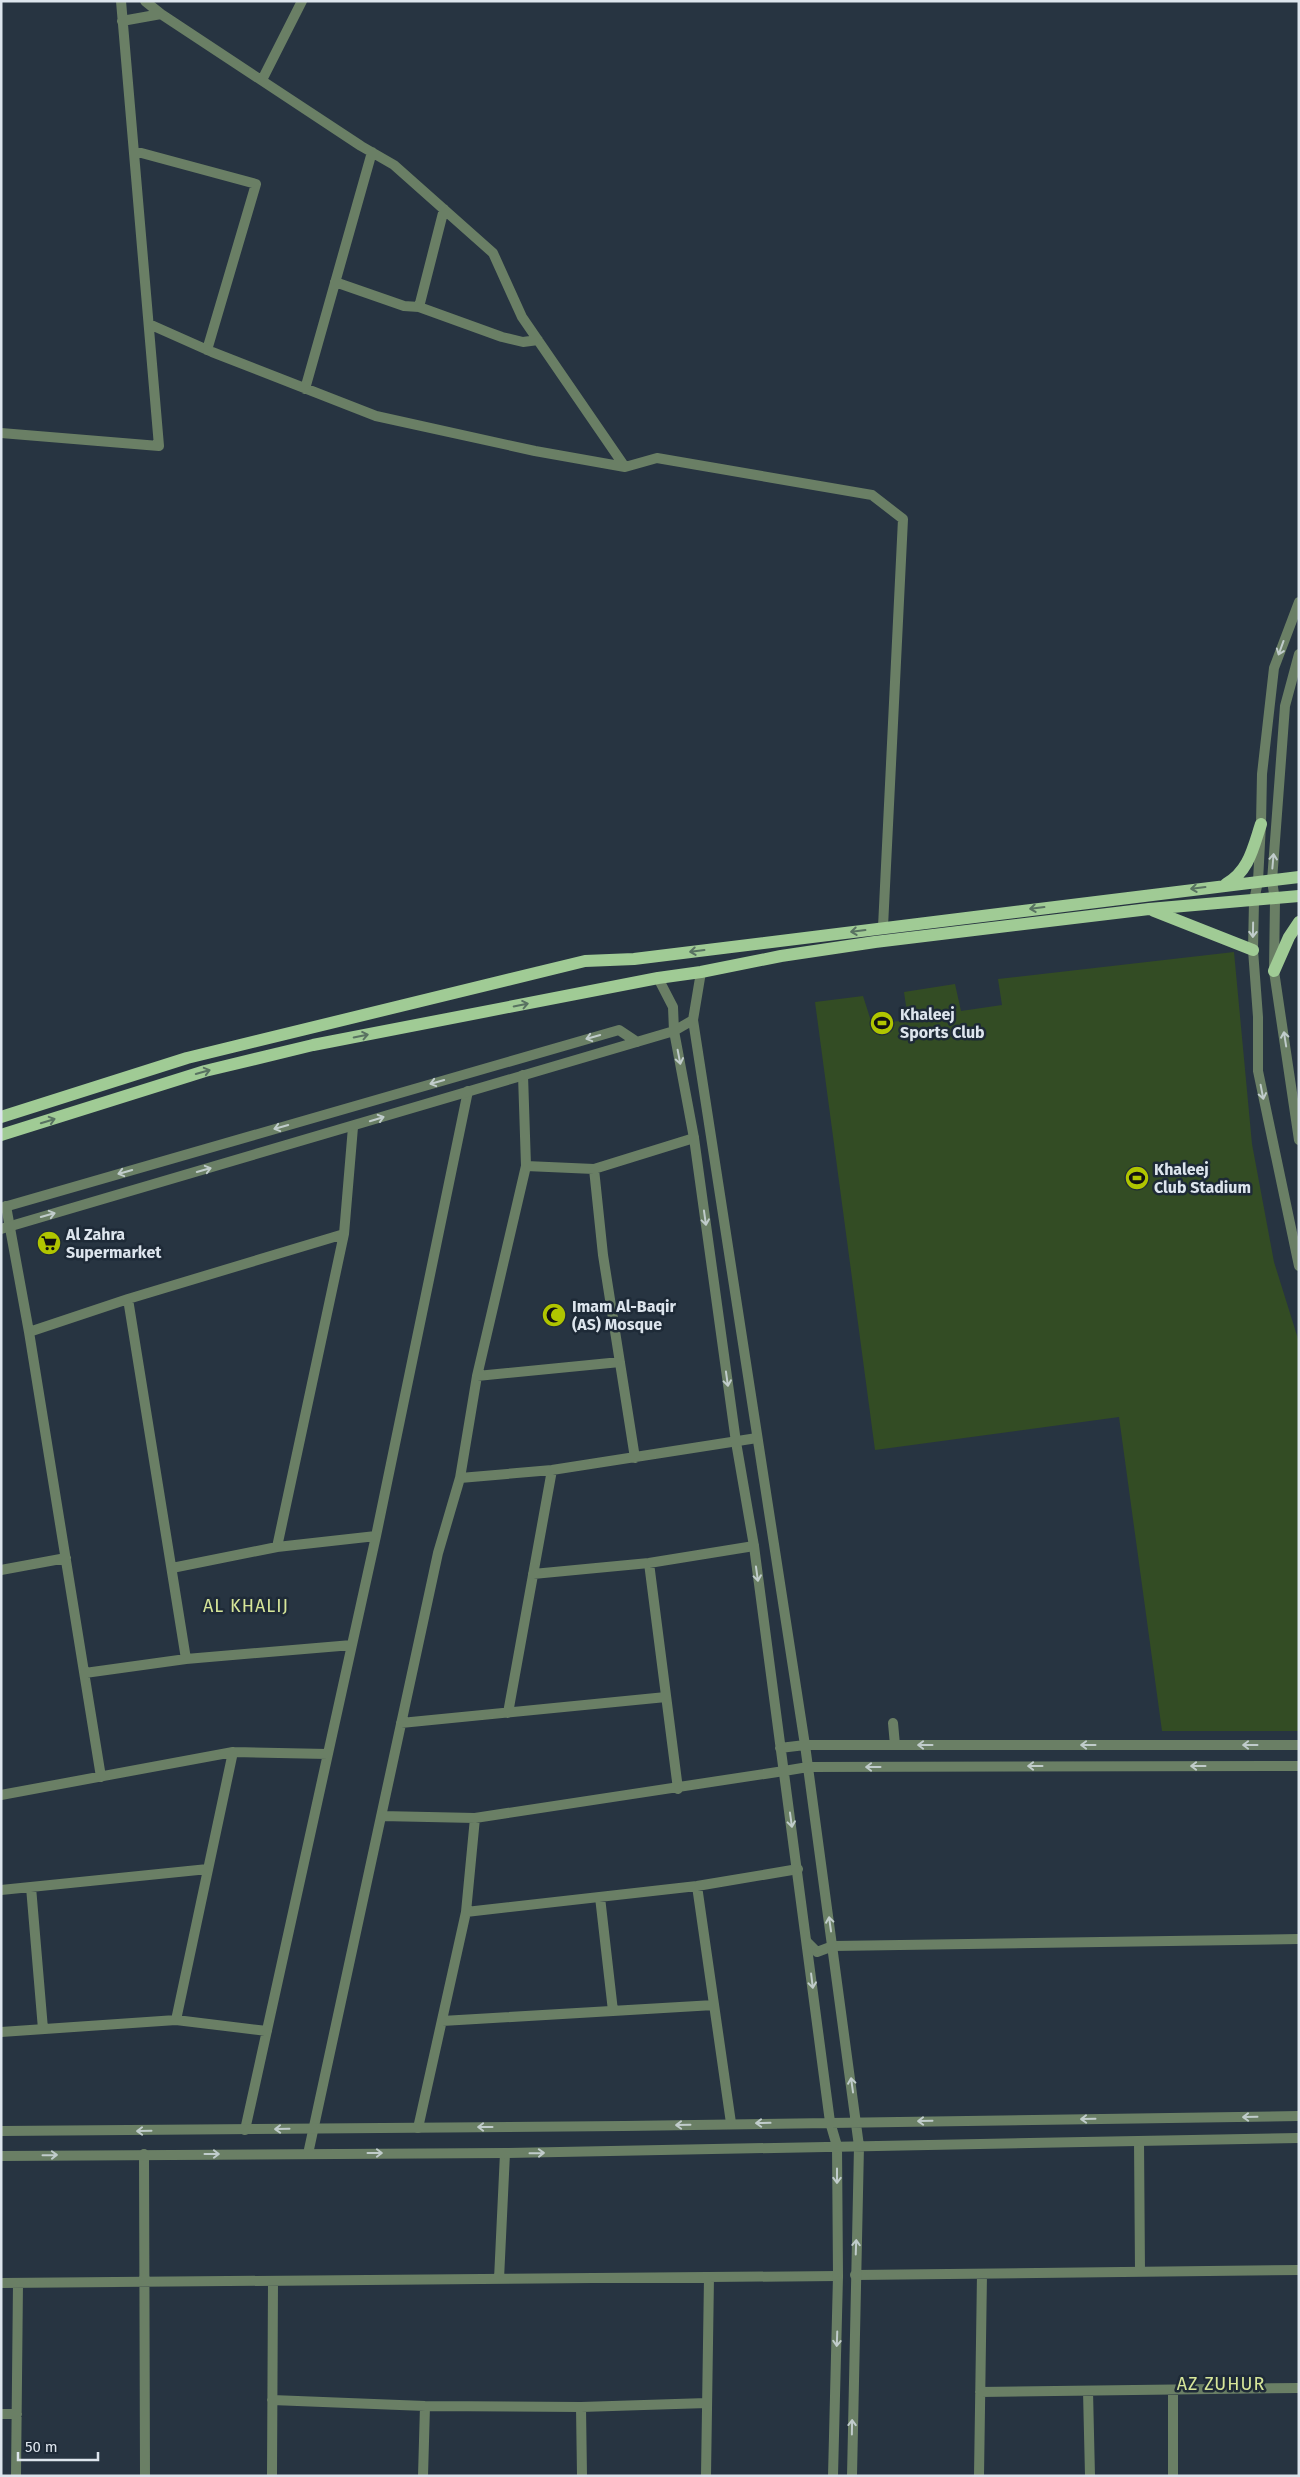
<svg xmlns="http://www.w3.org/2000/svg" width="1300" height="2477" viewBox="0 0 1300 2477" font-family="'Fira Sans',sans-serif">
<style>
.green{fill:#334c24}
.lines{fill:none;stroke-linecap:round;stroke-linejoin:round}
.minor{stroke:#6a7f65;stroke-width:10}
.tertiary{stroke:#6a7f65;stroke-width:10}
.primary{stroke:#a0cb95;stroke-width:12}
.oneway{stroke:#c0cccb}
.oneway2{stroke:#587261}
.labels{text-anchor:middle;stroke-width:5;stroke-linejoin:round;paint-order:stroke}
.poi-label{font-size:16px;font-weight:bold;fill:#dde5ed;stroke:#1e2a37;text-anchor:start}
.neighbourhood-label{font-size:18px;letter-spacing:1px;fill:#d7e699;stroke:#1e2a37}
</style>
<rect width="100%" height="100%" fill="#273441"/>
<path class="green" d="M1234,952L1252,1144L1274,1262L1299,1342V1731H1162L1119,1417L875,1450L815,1002L863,996L872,1024L908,1020L904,992L955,984L961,1011L1002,1005L998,979Z"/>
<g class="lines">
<path class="minor" d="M145,1L161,14
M122,21L161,14L361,146L394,165L493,253L522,317L625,467
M262,80L302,1
M134,151L256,184L207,350
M335,282L404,306L419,307L502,337L523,342L538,340
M419,307L444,209
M149,324L212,352L376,416L535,451L625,467L657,458L872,495L903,519L883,927
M305,389L372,152
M1,433L159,446L121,1
M526,1166L594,1169L694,1138
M594,1169L603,1255L635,1458
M6,1206L29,1332L101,1777
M128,1299L186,1659
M29,1332L128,1299L344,1234
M477,1376L620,1362
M460,1478L552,1470L757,1438
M277,1547L344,1234L353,1127
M649,1563L678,1789
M172,1568L277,1547L376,1536
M1,1570L66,1558
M533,1574L649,1563L754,1546
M85,1673L186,1659L352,1645
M508,1713L552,1470
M401,1723L666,1697
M893,1723L895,1745
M1,1795L233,1752L328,1754
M381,1816L475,1818L784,1771
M697,1886L731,2123
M31,1887L43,2029
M1,1890L208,1869
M600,1897L613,2011
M466,1912L697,1886L798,1869
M807,1942L817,1952L833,1946L1299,1939
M176,2020L233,1752
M442,2021L714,2005
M1,2032L176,2020L267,2031
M418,2128L466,1912L475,1818
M245,2130L376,1536L468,1091
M1139,2141L1140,2272
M144,2154L145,2476
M308,2154L438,1553L460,1478L477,1376L526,1166L523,1075
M855,2275L1299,2270
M499,2279L505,2153
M1,2283L838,2276
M1173,2390V2476
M1088,2391L1090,2476
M980,2392L1299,2388
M272,2400L425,2406L581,2407L707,2403
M581,2407L582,2476
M1,2414H17
M16,2476L18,2283
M272,2476L273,2281
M423,2476L425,2406
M706,2476L709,2277
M979,2476L982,2274"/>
<path class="tertiary" d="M1299,602L1274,668L1262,774L1261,824L1258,881L1254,901L1253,950L1258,1017V1071L1299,1266
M1299,654L1285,706L1272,881L1275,900L1274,971L1299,1140
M701,972L693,1020L805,1745L859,2146L852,2476
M658,978L673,1007L674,1031L694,1138L736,1442L754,1546L830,2122L837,2146L838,2276L833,2476
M1,1208L619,1030L637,1042
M1,1229L674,1031L693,1020
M780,1748L805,1745H1299
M784,1771L808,1767L1299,1766
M1,2131L624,2126L1299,2116
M1,2156L505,2153L1299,2138"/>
<path class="primary" d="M1226,884C1249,871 1253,848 1261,824
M1154,911L1253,950
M1274,971L1289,937L1299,922
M1,1117L187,1058L585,961L634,959L1299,877
M1,1135L205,1071L313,1045L658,978L701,972L781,956L875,942L1149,909L1299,896"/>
</g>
<defs><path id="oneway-shaft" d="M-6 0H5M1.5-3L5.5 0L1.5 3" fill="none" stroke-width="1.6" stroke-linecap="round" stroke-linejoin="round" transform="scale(1.25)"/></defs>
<g class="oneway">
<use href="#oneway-shaft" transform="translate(1281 648) rotate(110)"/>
<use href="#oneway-shaft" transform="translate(1273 861) rotate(-85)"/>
<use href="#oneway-shaft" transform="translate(1253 930) rotate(91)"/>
<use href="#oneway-shaft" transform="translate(593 1037) rotate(164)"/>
<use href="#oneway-shaft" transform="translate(1285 1039) rotate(-99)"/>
<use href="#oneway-shaft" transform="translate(679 1057) rotate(79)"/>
<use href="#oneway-shaft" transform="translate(437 1082) rotate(164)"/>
<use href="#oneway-shaft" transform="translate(1262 1092) rotate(79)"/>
<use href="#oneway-shaft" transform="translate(377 1119) rotate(-17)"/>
<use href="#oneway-shaft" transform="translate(281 1127) rotate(164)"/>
<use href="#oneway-shaft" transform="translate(204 1170) rotate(-16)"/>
<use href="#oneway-shaft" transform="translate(125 1172) rotate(164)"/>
<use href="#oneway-shaft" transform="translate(48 1215) rotate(-16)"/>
<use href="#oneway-shaft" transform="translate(705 1218) rotate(82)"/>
<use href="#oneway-shaft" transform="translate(727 1379) rotate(82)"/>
<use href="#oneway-shaft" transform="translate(757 1574) rotate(82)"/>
<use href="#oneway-shaft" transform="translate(925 1745) rotate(-180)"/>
<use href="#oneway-shaft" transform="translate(1088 1745) rotate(-180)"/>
<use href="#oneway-shaft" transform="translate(1250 1745) rotate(-180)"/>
<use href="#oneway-shaft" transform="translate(1035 1766) rotate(180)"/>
<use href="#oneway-shaft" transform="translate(1198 1766) rotate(180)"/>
<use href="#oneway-shaft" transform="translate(873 1767) rotate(180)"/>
<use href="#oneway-shaft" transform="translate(791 1820) rotate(82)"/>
<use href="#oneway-shaft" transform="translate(830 1924) rotate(-98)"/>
<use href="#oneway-shaft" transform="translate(812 1981) rotate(83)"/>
<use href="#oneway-shaft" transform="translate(852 2085) rotate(-98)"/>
<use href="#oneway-shaft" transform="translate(1250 2117) rotate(179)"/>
<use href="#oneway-shaft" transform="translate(1088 2119) rotate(179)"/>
<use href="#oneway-shaft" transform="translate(925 2121) rotate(179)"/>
<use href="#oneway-shaft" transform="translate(763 2123) rotate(179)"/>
<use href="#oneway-shaft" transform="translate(683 2125) rotate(179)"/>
<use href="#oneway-shaft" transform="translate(485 2127) rotate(180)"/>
<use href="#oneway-shaft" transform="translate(282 2129) rotate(179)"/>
<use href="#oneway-shaft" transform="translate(144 2131) rotate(179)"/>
<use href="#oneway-shaft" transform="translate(375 2153)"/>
<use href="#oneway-shaft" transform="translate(537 2153) rotate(-1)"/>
<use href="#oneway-shaft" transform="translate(212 2154)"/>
<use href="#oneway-shaft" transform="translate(50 2155) rotate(-1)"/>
<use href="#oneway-shaft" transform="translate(837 2176) rotate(90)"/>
<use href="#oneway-shaft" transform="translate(856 2247) rotate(-88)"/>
<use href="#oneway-shaft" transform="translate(837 2339) rotate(92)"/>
<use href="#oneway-shaft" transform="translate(852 2427) rotate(-89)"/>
</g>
<g class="oneway2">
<use href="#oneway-shaft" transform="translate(1198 888) rotate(173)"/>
<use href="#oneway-shaft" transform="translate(1037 908) rotate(173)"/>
<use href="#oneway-shaft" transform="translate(858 931) rotate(173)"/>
<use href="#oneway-shaft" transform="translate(697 951) rotate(173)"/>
<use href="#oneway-shaft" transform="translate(521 1005) rotate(-11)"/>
<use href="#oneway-shaft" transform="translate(361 1036) rotate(-11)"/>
<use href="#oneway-shaft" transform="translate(203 1072) rotate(-16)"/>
<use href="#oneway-shaft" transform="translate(48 1121) rotate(-17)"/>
</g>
<defs>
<g id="stadium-disc" transform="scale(1.25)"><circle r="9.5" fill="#b0c500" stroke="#1e2a37"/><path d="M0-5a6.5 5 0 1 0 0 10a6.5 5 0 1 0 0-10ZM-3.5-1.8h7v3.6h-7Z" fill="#111"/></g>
<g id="supermarket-disc" transform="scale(1.25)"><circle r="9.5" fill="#b0c500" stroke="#1e2a37"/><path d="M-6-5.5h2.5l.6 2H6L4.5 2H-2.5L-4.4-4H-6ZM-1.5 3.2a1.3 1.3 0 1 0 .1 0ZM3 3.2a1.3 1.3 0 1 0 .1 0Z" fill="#111"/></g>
<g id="mosque-disc" transform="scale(1.25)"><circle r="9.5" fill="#b0c500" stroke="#1e2a37"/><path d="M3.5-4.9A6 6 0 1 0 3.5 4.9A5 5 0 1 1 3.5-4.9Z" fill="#111"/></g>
</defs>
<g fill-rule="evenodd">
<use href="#stadium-disc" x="882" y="1023"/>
<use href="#stadium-disc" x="1137" y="1178"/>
<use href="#supermarket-disc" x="49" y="1243"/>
<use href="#mosque-disc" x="554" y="1315"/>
</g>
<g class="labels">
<g class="poi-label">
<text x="900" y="1020">Khaleej<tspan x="900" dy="18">Sports Club</tspan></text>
<text x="1154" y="1175">Khaleej<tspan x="1154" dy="18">Club Stadium</tspan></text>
<text x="66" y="1240">Al Zahra<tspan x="66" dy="18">Supermarket</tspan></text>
<text x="572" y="1312">Imam Al-Baqir<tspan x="572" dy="18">(AS) Mosque</tspan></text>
</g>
<g class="neighbourhood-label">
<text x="246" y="1612">AL KHALIJ</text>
<text x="1221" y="2390">AZ ZUHUR</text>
</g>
</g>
<rect width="1300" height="2477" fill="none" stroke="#dde5ed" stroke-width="5"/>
<path d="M18 2452v8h80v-8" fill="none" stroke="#dde5ed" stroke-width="2.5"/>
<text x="25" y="2452" font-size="15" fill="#dde5ed" stroke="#1e2a37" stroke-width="4" paint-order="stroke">50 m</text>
</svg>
